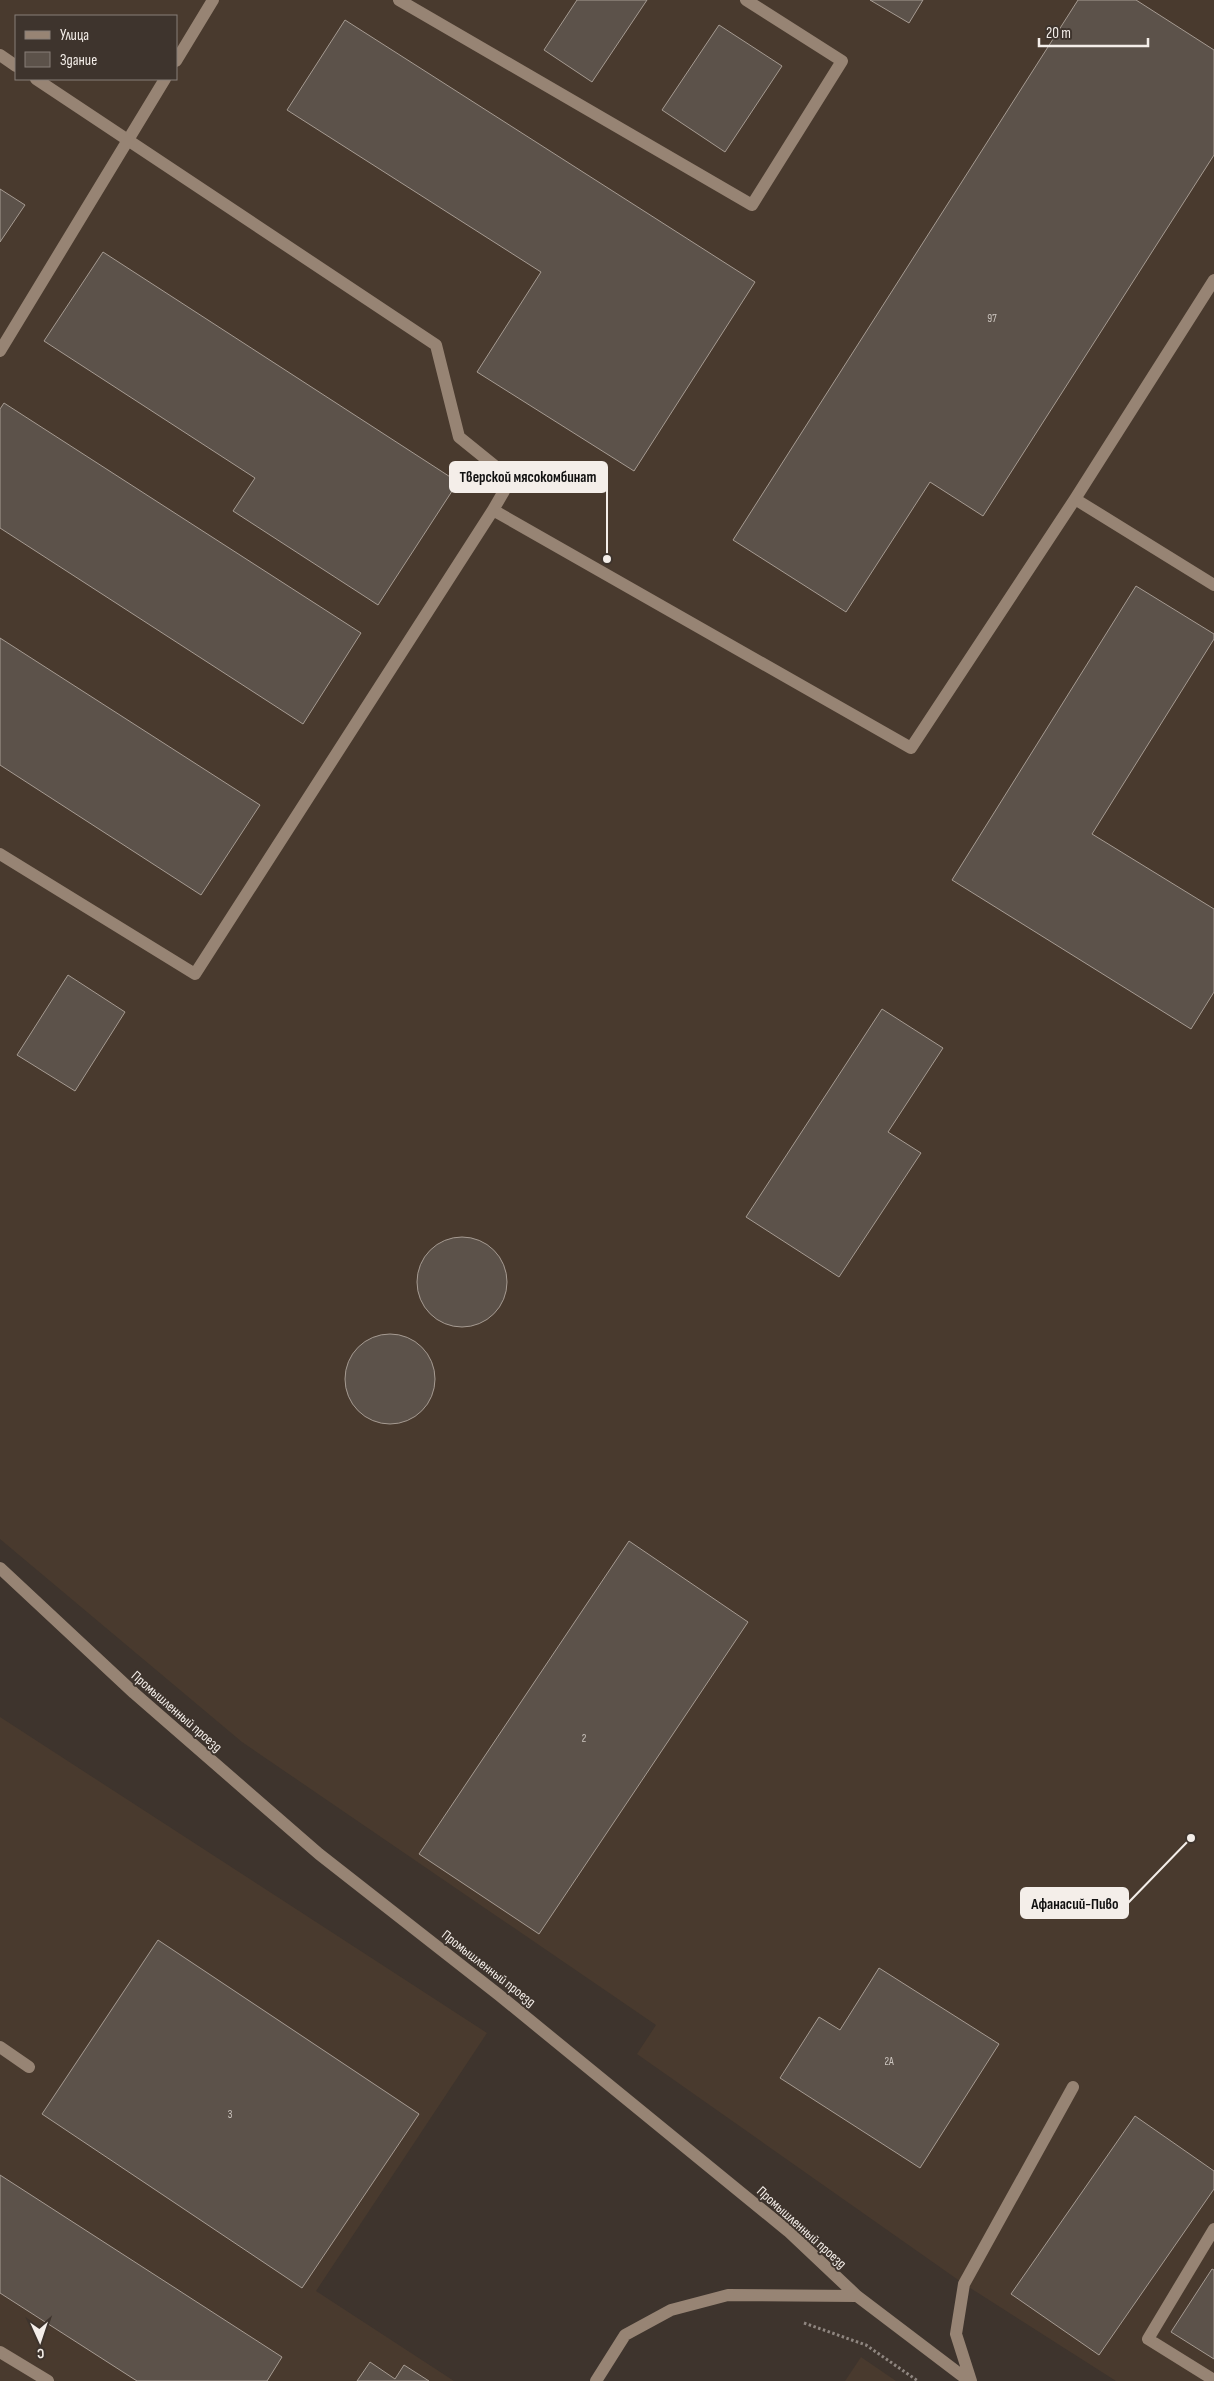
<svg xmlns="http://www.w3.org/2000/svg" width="1214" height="2381" viewBox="0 0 1214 2381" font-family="'Sofia Sans Condensed',sans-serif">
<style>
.built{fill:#493a2e;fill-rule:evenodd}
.building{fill:#5c524a;stroke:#a69b92}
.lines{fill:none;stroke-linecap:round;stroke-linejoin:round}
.path{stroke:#8f8680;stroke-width:3;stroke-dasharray:2.5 2.5;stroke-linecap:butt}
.minor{stroke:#978474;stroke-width:12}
.labels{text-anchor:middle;stroke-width:4;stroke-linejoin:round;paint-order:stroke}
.number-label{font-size:11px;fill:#cec7c1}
.street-label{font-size:14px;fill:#f4eee9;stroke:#3e342d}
.leader{fill:none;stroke:#f4eee9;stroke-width:2}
.callout-dot{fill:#f4eee9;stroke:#3e342d;stroke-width:2}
.callout{fill:#f4eee9;stroke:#f4eee9;stroke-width:2}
.callout-label{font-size:15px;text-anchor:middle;font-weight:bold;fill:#111}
</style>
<rect width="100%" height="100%" fill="#3e342d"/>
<path class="built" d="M0,0H1214V2381H1116L964,2284L637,2054L656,2025L242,1742L0,1539ZM16,16H176V79H16Z
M0,1717L487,2033L316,2291L454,2381H0Z
M861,2357L896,2381H845Z"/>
<path class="building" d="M577,0H647L592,82L544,50Z
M870,0H923L909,23Z
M1078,0H1136L1214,50V155L983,516L930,482L846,612L733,540Z
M345,20L755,282L634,471L477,372L541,272L287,110Z
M719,25L782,66L725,152L662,110Z
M0,189L25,205L0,242Z
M103,252L458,482L378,605L233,511L255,478L44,341Z
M4,403L361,633L303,724L0,528V409Z
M1136,586L1214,634V639L1092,834L1214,909V992L1191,1029L952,880Z
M0,638L260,805L201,895L0,765Z
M68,975L125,1012L75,1091L17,1055Z
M882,1009L943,1048L888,1132L921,1153L839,1277L746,1217Z
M417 1282a45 45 0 1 1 90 0a45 45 0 1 1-90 0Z
M345 1379a45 45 0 1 1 90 0a45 45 0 1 1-90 0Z
M629,1541L748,1622L539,1934L419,1854Z
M158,1940L419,2114L302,2288L42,2114Z
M879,1968L999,2044L920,2168L780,2078L819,2017L840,2030Z
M1135,2116L1214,2171V2189L1099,2355L1011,2294Z
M0,2175L282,2357L267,2381H137L0,2293Z
M1212,2269L1214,2270V2359L1171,2332Z
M370,2362L395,2379L404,2365L429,2381H357Z"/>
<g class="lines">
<path class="path" d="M804,2323L866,2345L918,2381"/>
<path class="minor" d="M399,0L752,205L842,61L746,0
M0,55L16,66
M176,61L213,0
M36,79L436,345L459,437L511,479L493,510
M0,351L165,79
M1075,499L1214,585
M0,854L195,974L493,510L911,748L1075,499L1214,280
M0,1568L134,1693L319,1854L499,1995L788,2231L857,2296L969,2381
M0,2047L29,2067
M1214,2229L1148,2339L1214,2380
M0,2352L48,2381
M596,2381L625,2335L671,2310L728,2295L857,2296
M971,2381L956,2334L964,2284L1073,2087"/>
</g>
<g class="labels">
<g class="number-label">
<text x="992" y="322">97</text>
<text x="584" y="1742">2</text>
<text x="889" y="2065">2А</text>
<text x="230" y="2118">3</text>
</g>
<g class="street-label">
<text transform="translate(177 1711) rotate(41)" y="5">Промышленный проезд</text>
<text transform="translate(489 1968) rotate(38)" y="5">Промышленный проезд</text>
<text transform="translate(802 2227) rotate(42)" y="5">Промышленный проезд</text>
</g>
</g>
<path class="leader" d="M607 559L607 477M1191 1838L1128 1903"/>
<g class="callout-dot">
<circle cx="607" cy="559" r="5"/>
<circle cx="1191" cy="1838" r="5"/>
</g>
<g class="callout">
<rect x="450" y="462" width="157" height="30" rx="5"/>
<rect x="1021" y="1888" width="107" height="30" rx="5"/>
</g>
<g class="callout-label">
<text x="528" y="482">Тверской мясокомбинат</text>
<text x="1075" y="1909">Афанасий-Пиво</text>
</g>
<rect x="15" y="15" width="162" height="65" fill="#3e342d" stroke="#877e78"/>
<rect x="25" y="31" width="25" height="8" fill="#978474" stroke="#877e78"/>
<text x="60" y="40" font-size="15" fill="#f4eee9">Улица</text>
<rect x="25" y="52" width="25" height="15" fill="#5c524a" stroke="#877e78"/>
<text x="60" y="65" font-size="15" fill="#f4eee9">Здание</text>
<g transform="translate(40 2341) rotate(177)" stroke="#3e342d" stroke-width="4" paint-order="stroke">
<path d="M0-4L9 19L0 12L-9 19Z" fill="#f4eee9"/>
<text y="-8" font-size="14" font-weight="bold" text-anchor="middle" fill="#f4eee9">С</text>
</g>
<path d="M1039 38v8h109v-8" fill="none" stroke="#f4eee9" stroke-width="2.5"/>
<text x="1046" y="38" font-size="15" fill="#f4eee9" stroke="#3e342d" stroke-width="4" paint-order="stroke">20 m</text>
</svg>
